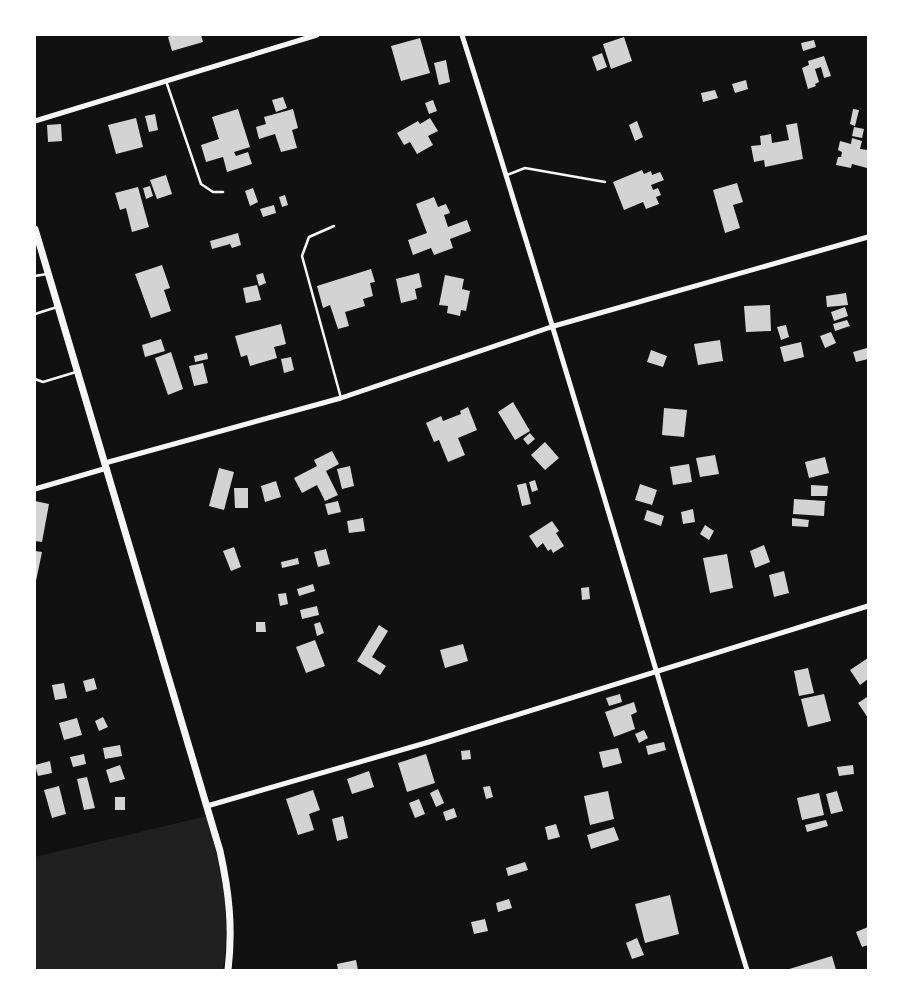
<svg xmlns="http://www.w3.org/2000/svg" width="903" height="1005" viewBox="0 0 903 1005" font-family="'Varela Round',sans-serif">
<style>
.green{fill:#202020}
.building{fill:#d3d3d3}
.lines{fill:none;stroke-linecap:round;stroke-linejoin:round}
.service{stroke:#f5f5f5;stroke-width:2.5}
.minor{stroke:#f5f5f5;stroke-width:5}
.secondary{stroke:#f5f5f5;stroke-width:7}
</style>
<rect width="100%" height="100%" fill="#111"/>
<path class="green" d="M207,816C221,870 231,914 223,970H35V857Z"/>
<path class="building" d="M172,35H201L203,42L172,51L168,37Z
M624,37L632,61L611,69L603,44Z
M420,38L430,73L401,81L391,46Z
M814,40L816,47L803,51L801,43Z
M602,53L607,67L597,71L592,57Z
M824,56L831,76L824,78L821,67L815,69L819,82L815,84L816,86L808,89L802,68L809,65L808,61Z
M446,60L450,82L439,85L434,63Z
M746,80L748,89L735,93L732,84Z
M715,90L718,98L703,102L701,93Z
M283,97L287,108L276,112L272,100Z
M433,100L437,111L429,114L425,103Z
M238,109L250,147L234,152L236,156L248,152L252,164L227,172L223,157L206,162L201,145L219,139L212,117Z
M293,109L298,128L292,130L297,148L281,152L275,134L259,139L256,127L266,124L264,117Z
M853,109L859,110L855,126L850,124Z
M155,114L158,130L149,132L145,116Z
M136,118L143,147L116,154L108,125Z
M430,118L438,131L428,136L433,145L417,154L410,142L404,145L397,133L418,121L420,124Z
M637,121L643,137L635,141L629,125Z
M797,123L803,159L765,167L764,160L754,162L751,146L761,145L760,136L771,134L772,143L789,140L786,125Z
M61,124L62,141L48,142L47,125Z
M854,127L864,129L862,138L852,136Z
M852,138L862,141L860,149L868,150L867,168L852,164L851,168L836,165L838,157H841L842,152L838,150L840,141L851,144Z
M642,170L644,174L651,171L652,175L660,172L664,180L651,185L653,190L658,188L661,195L656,197L659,204L646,209L643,202L624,210L613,182Z
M166,175L172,194L157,199L150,180Z
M737,183L743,202L733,205L740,228L725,233L713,190Z
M150,186L153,196L146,199L143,188Z
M138,187L149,227L132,232L126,208L120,210L115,193Z
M253,188L258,202L250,206L245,191Z
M285,195L288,205L282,207L279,197Z
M434,197L438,207L446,204L450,213L444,215L448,227L467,220L471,231L450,239L453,248L434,255L431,248L413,255L408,240L427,233L416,204Z
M274,205L276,213L263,217L260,209Z
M238,233L241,245L232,248L230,244L212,249L210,241Z
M162,265L170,288L164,290L171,311L151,318L135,274Z
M371,269L375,282L370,283L373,296L363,299L365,306L345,312L349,326L338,329L330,305L323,308L317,286Z
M263,273L266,283L259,286L256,275Z
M419,273L422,287L415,289L417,299L401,303L396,279Z
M445,275L464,279L462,289L470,291L466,311L461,310L460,316L447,313L448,306L439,305Z
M257,285L261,300L246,303L243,288Z
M846,293L848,305L827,307L826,296Z
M770,305L771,331L746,332L744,306Z
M845,307L848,316L834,321L831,312Z
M847,320L850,326L835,331L833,324Z
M281,324L286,344L274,347L277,358L250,366L247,355L241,357L235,336Z
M786,325L789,337L781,340L777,327Z
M831,332L836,343L825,348L820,336Z
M161,339L165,351L145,357L142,345Z
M720,340L723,361L698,365L694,344Z
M801,342L804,357L784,362L780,347Z
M867,348L868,359L856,362L853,352Z
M651,350L667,356L663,367L647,362Z
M171,352L183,389L168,395L155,358Z
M207,353L208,359L195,362L194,356Z
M291,357L294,370L284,373L281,359Z
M203,363L208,383L194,386L189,366Z
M513,402L530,431L515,440L498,412Z
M468,407L477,430L458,438L465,455L448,462L439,440L434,442L426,423L441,416L443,421L461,414L460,411Z
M664,408L687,410L684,437L662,435Z
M530,433L535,439L528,445L523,439Z
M545,442L559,458L545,470L531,455Z
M332,451L339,464L326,471L338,495L325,501L317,485L302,493L294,478L317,466L314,460Z
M715,455L719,474L700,477L696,458Z
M825,457L829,473L809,478L805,462Z
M689,464L692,482L673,485L670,467Z
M350,466L354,486L342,489L337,469Z
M219,468L234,472L224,510L209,506Z
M535,480L538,490L532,492L529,482Z
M276,481L281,497L265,502L261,486Z
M526,483L531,504L522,506L517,485Z
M640,484L657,490L652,505L635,500Z
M811,485L828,486L827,496H811Z
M234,488H248V508H235Z
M794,499L825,501L824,516L793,514Z
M35,501L49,504L42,542L35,541Z
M338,501L341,512L328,515L325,504Z
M693,509L695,522L683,524L681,512Z
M647,510L664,516L661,526L644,520Z
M363,518L365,531L349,533L347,521Z
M792,518L809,520L808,527L792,526Z
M552,521L559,531L556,533L564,546L553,553L551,549L548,551L543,543L537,548L529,536Z
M705,525L714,531L709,540L700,534Z
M764,545L770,562L755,568L750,551Z
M234,547L241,567L231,571L223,551Z
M326,549L330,564L318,567L314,552Z
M35,551L42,552L36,581H35Z
M727,554L733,588L710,593L703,558Z
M298,558L299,564L282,568L281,562Z
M784,571L789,593L774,597L769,575Z
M313,584L315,591L299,596L297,589Z
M589,587L590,599L582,600L581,588Z
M286,593L288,604L280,606L278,594Z
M317,606L319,615L302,619L300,610Z
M256,622H265L266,632H256Z
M320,622L324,633L317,636L314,624Z
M379,625L388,631L372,657L386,666L380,675L357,661Z
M315,640L325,666L306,673L296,647Z
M463,644L468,661L445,668L440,650Z
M868,658V679L860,685L850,670Z
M808,668L814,693L799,696L794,671Z
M94,678L97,689L86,692L83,681Z
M64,683L67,698L55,700L52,685Z
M620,694L622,702L609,706L606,698Z
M824,694L831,721L808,727L801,699Z
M867,697L868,698V718L858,703Z
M634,702L637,712L631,715L635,729L614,737L605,712Z
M103,717L108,727L99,731L95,721Z
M77,718L82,735L64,740L59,723Z
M644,730L648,738L639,743L635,734Z
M664,742L666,750L648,755L646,746Z
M120,745L122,756L105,759L103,748Z
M618,748L622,763L603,768L599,752Z
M470,750L471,759L462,760L461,751Z
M84,754L86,764L73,767L70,757Z
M426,754L435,783L407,792L398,763Z
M50,761L52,773L38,776L35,765Z
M120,765L125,779L110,783L106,770Z
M853,765L854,774L839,776L837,767Z
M369,771L374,787L352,794L347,779Z
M87,777L95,808L84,810L77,779Z
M59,786L66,814L52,818L44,790Z
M490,786L493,797L486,799L483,787Z
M438,789L444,803L436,807L430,793Z
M313,790L320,810L309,814L314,830L298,835L286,799Z
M608,791L614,819L590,825L584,796Z
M837,791L843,811L831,814L826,794Z
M819,793L824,815L802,820L797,798Z
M115,797H125V810H115Z
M419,799L425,814L415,818L409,803Z
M454,808L457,817L446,821L443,812Z
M343,816L348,838L337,841L332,819Z
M826,820L828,826L807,832L805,825Z
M556,824L560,837L548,840L545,827Z
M614,827L619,840L591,849L587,835Z
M525,862L528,870L508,876L506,868Z
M670,895L679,934L645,943L635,904Z
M509,899L512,908L498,912L496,903Z
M485,919L488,931L474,934L471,922Z
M868,927V945L862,947L856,932Z
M637,938L644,955L632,959L626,943Z
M832,956L836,970H786Z
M356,960L358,970H338L337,964Z"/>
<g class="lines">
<path class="service" d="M166,81L201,184L213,192H223
M507,175L525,168L605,182
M334,226L309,237L302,256L341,398
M35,276L47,274
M35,314L57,307
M35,379L43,382L76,372"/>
<path class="minor" d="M462,35C561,345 651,659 747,970
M35,121L317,35
M105,463L341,398L554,326L868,237
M35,489L107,468
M207,806L429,742L868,606"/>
<path class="secondary" d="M35,229L220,851C229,892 233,928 228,970"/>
</g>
<rect width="903" height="1005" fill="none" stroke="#ffffff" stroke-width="72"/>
</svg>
